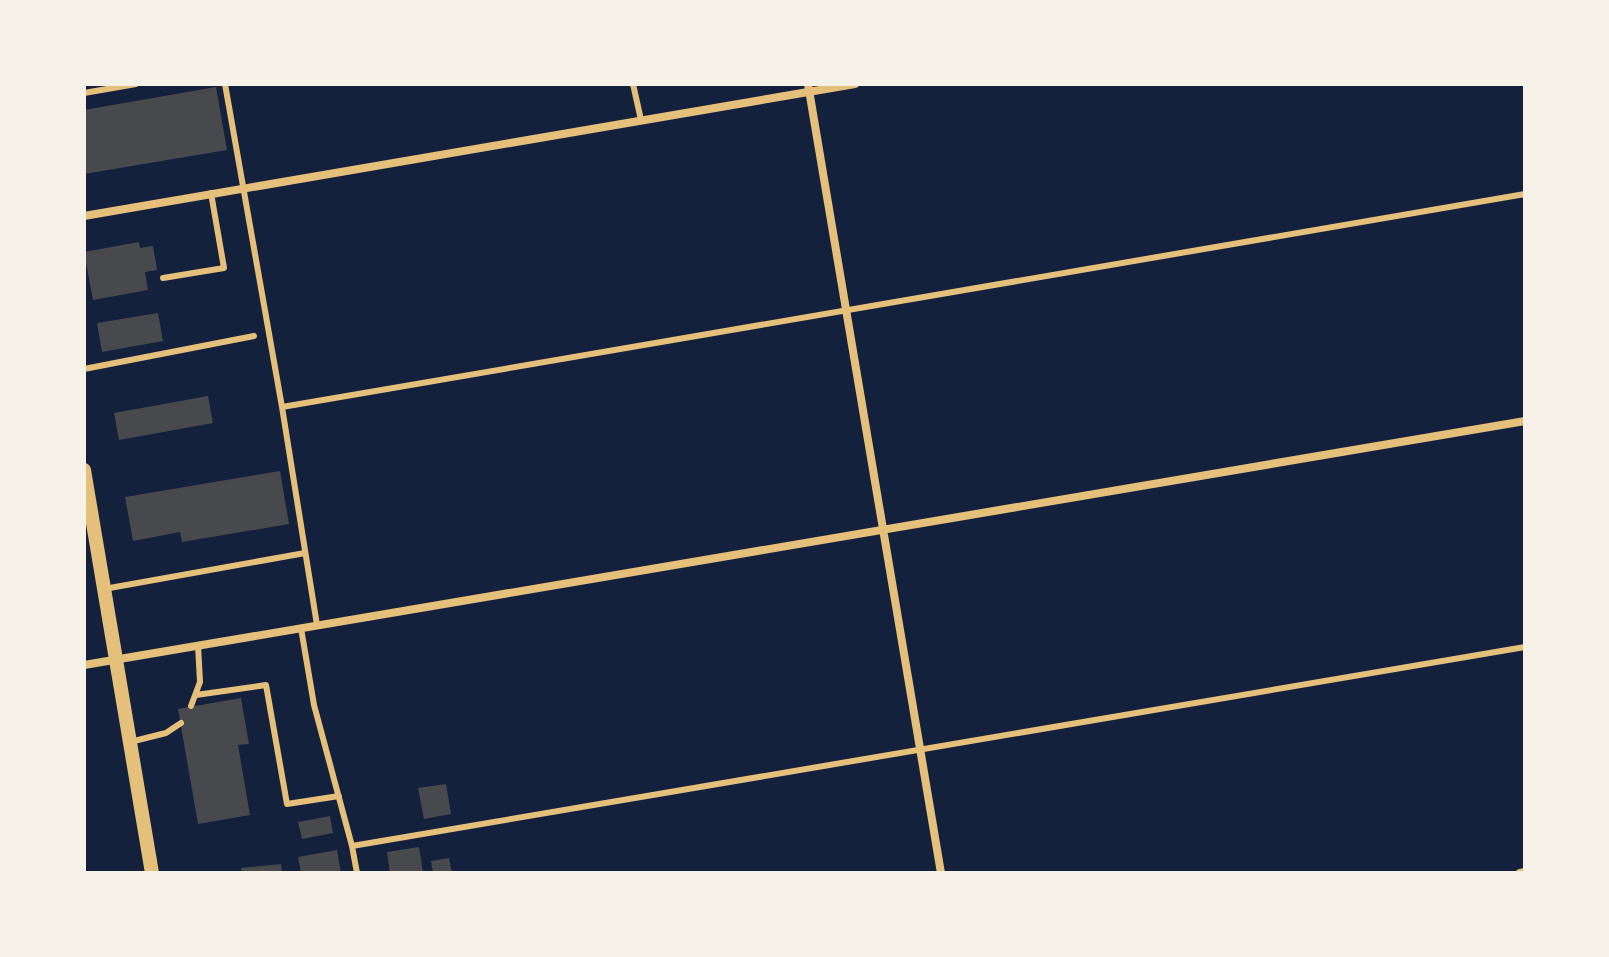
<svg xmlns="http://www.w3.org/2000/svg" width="1609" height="957" viewBox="0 0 1609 957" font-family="'Roboto Condensed',sans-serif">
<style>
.building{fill:#48494c}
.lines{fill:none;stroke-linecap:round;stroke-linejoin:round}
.service{stroke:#e5c07b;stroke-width:6}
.minor{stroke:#e5c07b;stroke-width:8}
.tertiary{stroke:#e5c07b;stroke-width:14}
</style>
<rect width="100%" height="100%" fill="#14213d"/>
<path class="building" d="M216,87L227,150L84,174V110Z
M139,242L140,248L153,246L157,270L145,272L148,290L93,300L84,252Z
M158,313L163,341L102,352L97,323Z
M208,396L213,423L119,440L114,413Z
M280,471L289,524L182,542L180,532L133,541L125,497Z
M241,698L249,744L238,745L250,815L198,824L178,709Z
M446,784L451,814L424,819L418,788Z
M330,816L333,833L302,839L298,822Z
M419,847L423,873H390L387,852Z
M337,850L341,873H301L298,857Z
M449,858L452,873H433L431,861Z
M281,864L282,873H242L241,868Z"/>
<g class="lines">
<path class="service" d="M225,84L282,407L317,625
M633,84L641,120
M84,93L136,84
M163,278L224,268L211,193
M84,369L254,336
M282,407L1525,194
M104,589L305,553
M301,628L314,705L352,846L357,873
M196,695L266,685L287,804L339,796
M191,706L200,682L198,645
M130,742L166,733L181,723
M352,846L1525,647"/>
<path class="minor" d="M808,84L941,873
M84,216L855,84
M84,665L1525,421
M1520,873L1525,872"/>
<path class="tertiary" d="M84,470L152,873"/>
</g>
<rect width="1609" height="957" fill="none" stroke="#f6f1e7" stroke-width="172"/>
</svg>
